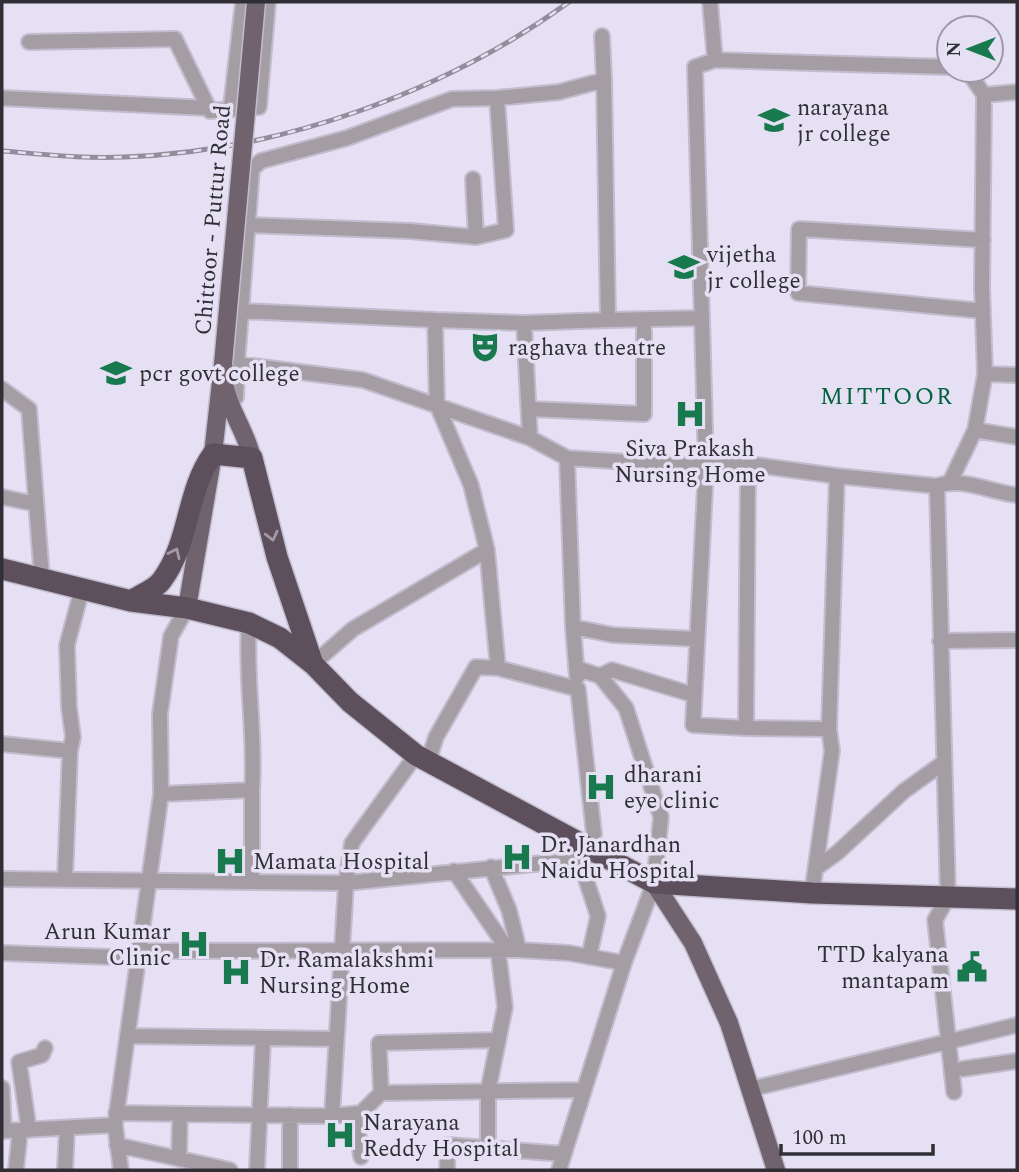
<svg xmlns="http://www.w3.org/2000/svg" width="1019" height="1172" viewBox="0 0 1019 1172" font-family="Spectral,serif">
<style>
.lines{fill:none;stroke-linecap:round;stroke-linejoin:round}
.minor-casing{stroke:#c2bdce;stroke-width:18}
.major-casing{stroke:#c2bdce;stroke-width:21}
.highway-casing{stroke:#c2bdce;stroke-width:24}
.minor{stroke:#a49da4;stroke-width:14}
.major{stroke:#70636e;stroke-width:18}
.highway{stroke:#5d4f5b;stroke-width:21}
.rail-casing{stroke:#928d9b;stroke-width:5}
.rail{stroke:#e6e0f4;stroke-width:2.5;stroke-dasharray:8;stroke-linecap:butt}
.major-bridge-casing{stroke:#c2bdce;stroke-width:21;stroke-linecap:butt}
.major-bridge{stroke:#70636e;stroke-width:18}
.oneway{stroke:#a298a8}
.labels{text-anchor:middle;stroke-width:7;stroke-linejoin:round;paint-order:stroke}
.poi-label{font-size:23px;fill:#312f36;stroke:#e6e0f4;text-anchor:start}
.street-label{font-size:23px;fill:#312f36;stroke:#e6e0f4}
.neighbourhood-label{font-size:24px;letter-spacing:2px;fill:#03633f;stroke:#e6e0f4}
</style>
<rect width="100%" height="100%" fill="#e6e0f4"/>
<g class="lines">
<g class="minor-casing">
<path id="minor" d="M602,36L604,80
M29,42L175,39L210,111
M715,60L949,67
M967,70L984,95
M1017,92L984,95L982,288L985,374L975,430L1017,437
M2,98L208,108L210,111L259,107L268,2
M231,107L243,2
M247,225L410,231L476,237L473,179
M476,237L506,230L497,98L559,92L604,80L608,320L701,318
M242,311L435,320
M983,311L798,293L799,229L983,240
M237,364L252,169L261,161L347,138L452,99L497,98
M985,374L1017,375
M2,389L29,409L42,579
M223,405L236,397L237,364L363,380L530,438
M530,409L644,414V320
M567,458L530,438L524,323L608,320
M951,480L975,430
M2,497L36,504
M487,550L498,668L578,689L594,834L591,849
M249,623C245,679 256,735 252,790
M573,627L577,677
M697,639L613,635L573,627L567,458L706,467L695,67L715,60L710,2
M940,641L1017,640
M313,664L353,629L487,550L471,485L437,405L435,320L524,323
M600,676L612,670L694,695
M746,728L693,725L706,467L748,464
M829,729L746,728L748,464L837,476
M2,744L70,751L73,737L69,707L67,645L82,589
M428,762L436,737L476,667L498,668
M161,794L252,790V881
M580,861L598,916L589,957
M491,867L509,910L519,950
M816,868L837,853L904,791L943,763
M454,871L508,950
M2,879L346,883L544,863L609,860
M65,879L70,751
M812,893L832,751L829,729L837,476L937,486
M139,951L519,950L569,953L624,963
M2,953L138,958
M127,1036L336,1039
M962,1069L1017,1061
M2,1088L4,1131
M751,1089L1017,1025
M954,1092L935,920L948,897L937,486C961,476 992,493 1017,495
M381,1093L379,1043L498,1040
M116,1113L332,1116L346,883L352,843L416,755
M356,1114L361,1157
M290,1115V1170
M332,1116L361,1113L381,1093L584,1090
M29,1130L19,1062L42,1055L45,1048
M2,1131L115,1125
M117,1145L230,1170
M488,1148V1091L505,1007L498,950
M179,1159L180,1114
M16,1170L20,1130
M65,1170L67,1128
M121,1170L115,1125L161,794L160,714L171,636L187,608
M257,1170L263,1038
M447,1170L448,1145L564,1154
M559,1170L624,963L654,883L661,817L626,708L600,676L576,668"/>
</g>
<g class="major-casing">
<path id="major" d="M224,384C229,411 246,431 252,458
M187,608L213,454L223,364
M654,883L693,943L729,1023L776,1170"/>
</g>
<g class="highway-casing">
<path id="highway" d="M2,569L131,601L187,608L249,623L280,638L313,664L350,702L416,755L654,883L812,893L1017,899
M131,601C140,595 156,589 162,580C190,543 186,491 213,454L252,458L277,557L313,664"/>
</g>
<use href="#minor" class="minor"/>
<use href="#major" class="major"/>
<use href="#highway" class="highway"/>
<g class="rail-casing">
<path id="rail" d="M2,151C42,154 83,159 124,157C277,152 444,93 569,2"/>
</g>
<use href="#rail" class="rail"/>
<g class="major-bridge-casing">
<path id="major-bridge" d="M223,364L256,2"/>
</g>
<use href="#major-bridge" class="major-bridge"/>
</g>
<defs><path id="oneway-chevron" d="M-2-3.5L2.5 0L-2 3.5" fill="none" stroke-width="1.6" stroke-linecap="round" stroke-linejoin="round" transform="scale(1.75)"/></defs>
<g class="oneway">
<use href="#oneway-chevron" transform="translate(272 536) rotate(76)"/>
<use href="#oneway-chevron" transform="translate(175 553) rotate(-65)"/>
</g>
<defs>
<g id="university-bare" transform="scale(2.415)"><path d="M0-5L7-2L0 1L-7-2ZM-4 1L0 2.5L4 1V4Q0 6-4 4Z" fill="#18794f" stroke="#e6e0f4" stroke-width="2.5" paint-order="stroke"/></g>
<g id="theatre-bare" transform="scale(2.415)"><path d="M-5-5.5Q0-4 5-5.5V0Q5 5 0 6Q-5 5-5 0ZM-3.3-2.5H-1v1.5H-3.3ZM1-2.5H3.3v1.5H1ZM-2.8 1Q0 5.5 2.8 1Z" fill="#18794f" stroke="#e6e0f4" stroke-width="2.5" paint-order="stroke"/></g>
<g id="hospital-bare" transform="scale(2.415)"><path d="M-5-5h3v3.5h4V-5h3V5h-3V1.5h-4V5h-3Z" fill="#18794f" stroke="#e6e0f4" stroke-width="2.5" paint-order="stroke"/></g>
<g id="civic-bare" transform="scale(2.415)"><path d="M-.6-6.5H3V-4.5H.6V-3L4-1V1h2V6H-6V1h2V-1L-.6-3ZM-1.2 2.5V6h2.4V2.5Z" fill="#18794f" stroke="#e6e0f4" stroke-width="2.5" paint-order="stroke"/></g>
</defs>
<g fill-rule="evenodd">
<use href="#university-bare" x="774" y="120"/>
<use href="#university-bare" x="684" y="267"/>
<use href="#theatre-bare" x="485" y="347"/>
<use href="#university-bare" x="116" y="373"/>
<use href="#hospital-bare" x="690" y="414"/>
<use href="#hospital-bare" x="601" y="787"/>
<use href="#hospital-bare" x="517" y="857"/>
<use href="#hospital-bare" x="230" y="861"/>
<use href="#hospital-bare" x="194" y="944"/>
<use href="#civic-bare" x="972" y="967"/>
<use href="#hospital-bare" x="236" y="972"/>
<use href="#hospital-bare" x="340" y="1135"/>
</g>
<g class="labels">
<g class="poi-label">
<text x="797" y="115">narayana<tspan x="797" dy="26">jr college</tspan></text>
<text x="707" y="262">vijetha<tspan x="707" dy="26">jr college</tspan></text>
<text x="508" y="355">raghava theatre</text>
<text x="139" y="381">pcr govt college</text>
<text x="690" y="456" text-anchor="middle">Siva Prakash<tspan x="690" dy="26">Nursing Home</tspan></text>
<text x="624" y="782">dharani<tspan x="624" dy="26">eye clinic</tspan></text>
<text x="540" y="852">Dr. Janardhan<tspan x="540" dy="26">Naidu Hospital</tspan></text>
<text x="253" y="869">Mamata Hospital</text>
<text x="171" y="939" text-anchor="end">Arun Kumar<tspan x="171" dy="26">Clinic</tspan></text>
<text x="949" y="962" text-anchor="end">TTD kalyana<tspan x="949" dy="26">mantapam</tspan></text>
<text x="259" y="967">Dr. Ramalakshmi<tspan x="259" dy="26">Nursing Home</tspan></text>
<text x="363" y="1130">Narayana<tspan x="363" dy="26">Reddy Hospital</tspan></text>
</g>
<g class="street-label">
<text transform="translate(212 220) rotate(-85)" y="8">Chittoor - Puttur Road</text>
</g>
<g class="neighbourhood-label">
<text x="887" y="404">MITTOOR</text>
</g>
</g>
<rect width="1019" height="1172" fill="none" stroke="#312f36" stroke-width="7"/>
<g transform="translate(970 49) rotate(270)"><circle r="33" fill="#e6e0f4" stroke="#9e99a8" stroke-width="2"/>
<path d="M0-5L12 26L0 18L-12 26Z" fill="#18794f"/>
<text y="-10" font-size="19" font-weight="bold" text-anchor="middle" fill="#312f36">N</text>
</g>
<path d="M781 1144v10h152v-10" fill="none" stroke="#312f36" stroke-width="3.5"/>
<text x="792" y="1144" font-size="21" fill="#312f36" stroke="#e6e0f4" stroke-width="5" paint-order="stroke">100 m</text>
</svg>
